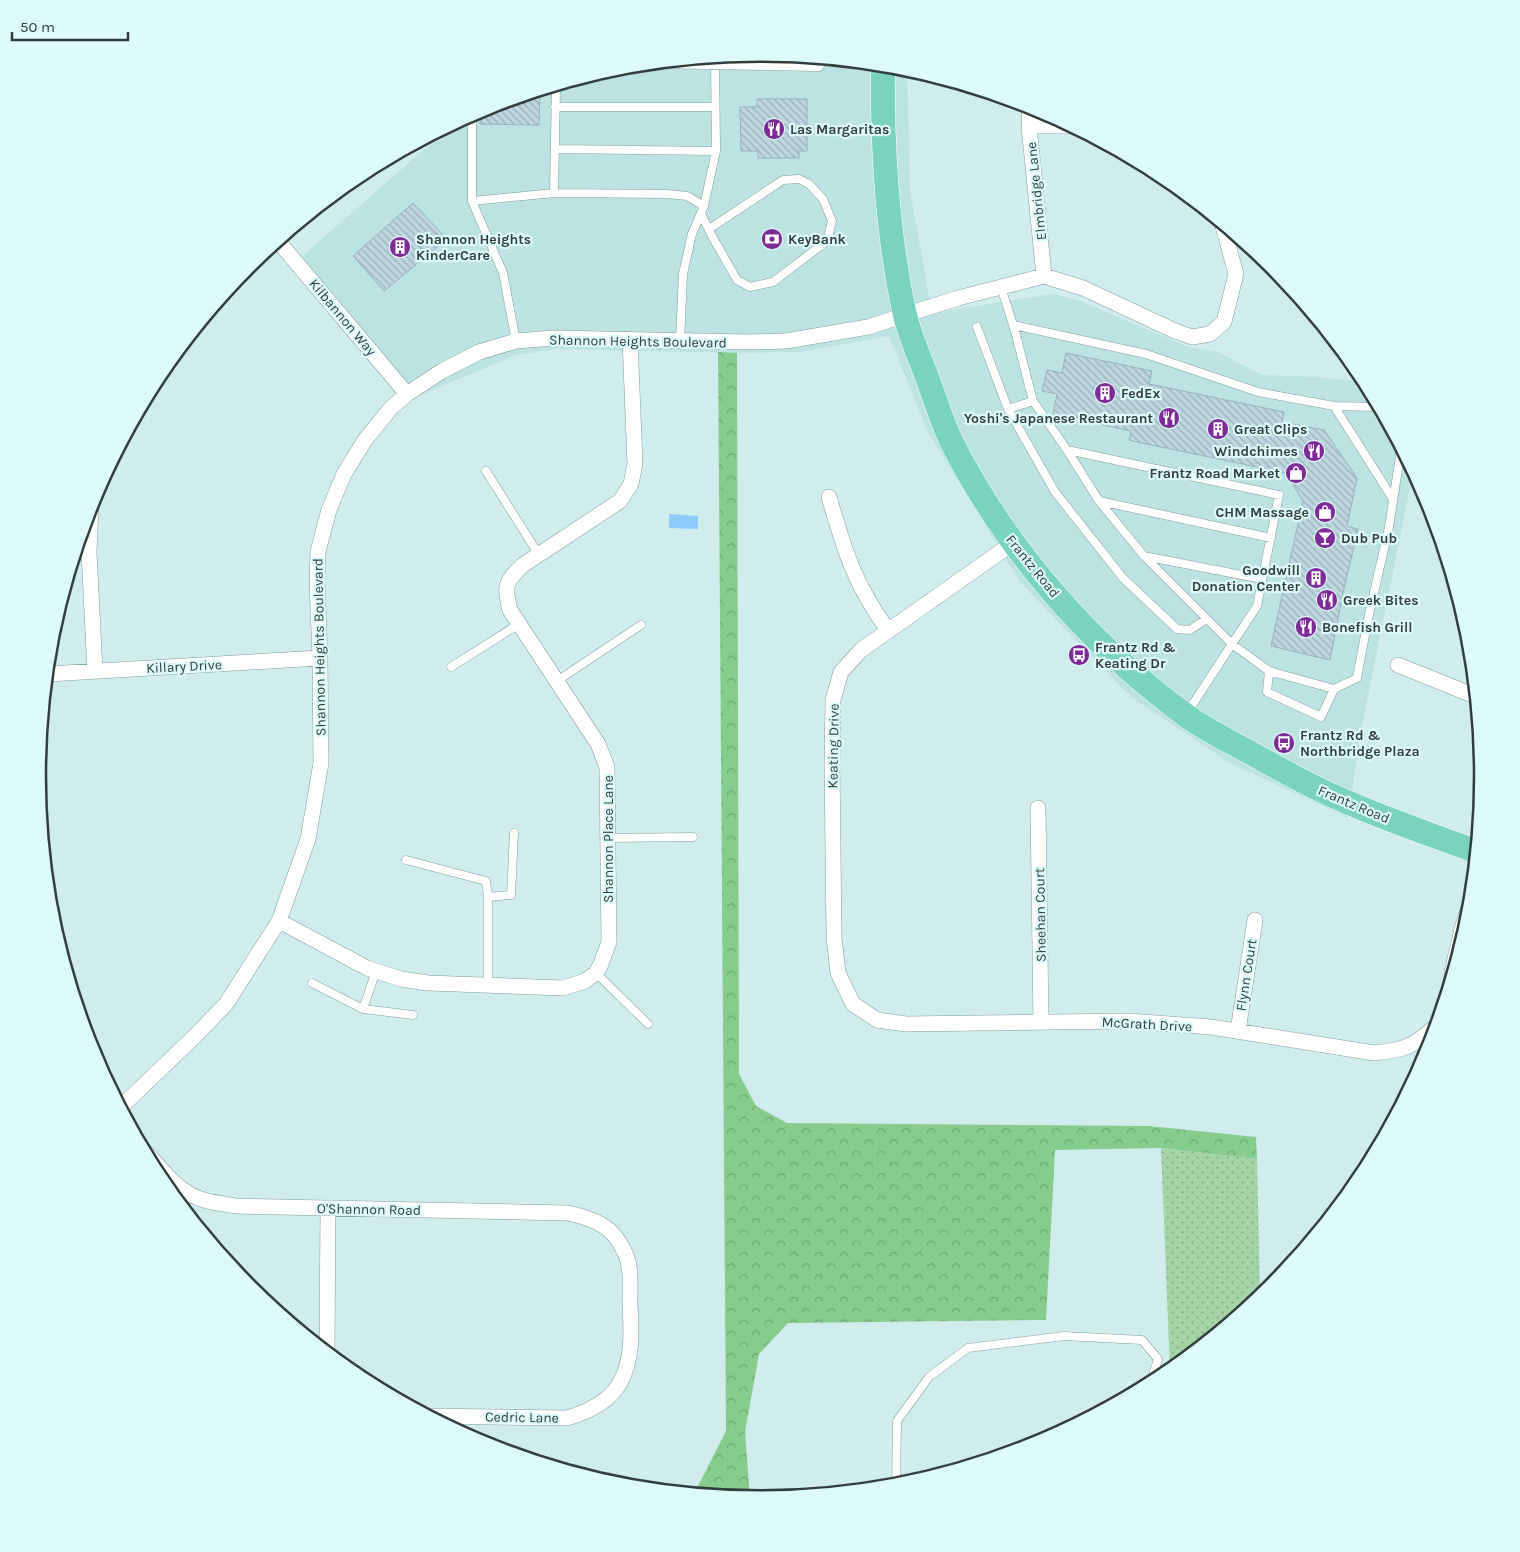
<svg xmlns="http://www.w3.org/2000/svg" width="1520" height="1552" viewBox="0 0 1520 1552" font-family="Karla,sans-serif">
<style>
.built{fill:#bbe3e2}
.grass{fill:url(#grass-dots)}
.forest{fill:url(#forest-crowns)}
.water{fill:#8fcbfc}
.building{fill:url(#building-back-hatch);stroke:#98b2ba}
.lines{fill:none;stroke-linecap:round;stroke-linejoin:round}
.lane-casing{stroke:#829e9e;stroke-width:9}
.street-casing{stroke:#829e9e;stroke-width:16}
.primary-casing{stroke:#fff;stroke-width:25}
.lane{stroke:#fff;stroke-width:8}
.street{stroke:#fff;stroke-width:15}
.primary{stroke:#7ad4bd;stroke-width:24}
.labels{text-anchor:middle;stroke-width:4.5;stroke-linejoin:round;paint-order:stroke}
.poi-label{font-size:14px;font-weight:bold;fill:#323e3d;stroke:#dcfaf9;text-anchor:start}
.street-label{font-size:14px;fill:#323e3d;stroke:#dcfaf9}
.rim{fill:none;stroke:#323e3d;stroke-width:2.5}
</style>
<defs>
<pattern id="grass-dots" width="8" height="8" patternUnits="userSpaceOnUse" patternTransform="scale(1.25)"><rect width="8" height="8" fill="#a4d5a6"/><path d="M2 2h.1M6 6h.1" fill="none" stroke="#86ae88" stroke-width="1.8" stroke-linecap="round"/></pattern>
<pattern id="forest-crowns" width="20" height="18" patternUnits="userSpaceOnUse" patternTransform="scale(1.25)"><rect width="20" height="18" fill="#86cc8a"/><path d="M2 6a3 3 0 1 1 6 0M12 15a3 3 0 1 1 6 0" fill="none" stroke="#6ea772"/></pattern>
<pattern id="building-back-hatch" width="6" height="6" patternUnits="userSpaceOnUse" patternTransform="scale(1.25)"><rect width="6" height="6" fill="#bcd7e0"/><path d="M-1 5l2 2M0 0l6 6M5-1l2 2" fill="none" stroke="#99b0b7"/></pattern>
</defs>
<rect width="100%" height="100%" fill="#cfedec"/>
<path class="built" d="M760,54L901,67L907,69L910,190L932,313L1053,294L1080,301L1188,347L1218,352L1262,375L1315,377L1365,382L1413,472L1360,736L1348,818L1230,763L1131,697L1020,582L929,434L889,336L799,352L737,353L557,349L515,355L414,398L299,259L452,125L484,108L619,67Z"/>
<path class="grass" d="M1161,1148L1257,1159L1260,1296L1170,1370Z"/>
<path class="forest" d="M718,352L737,353L739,1074L756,1106L787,1123L1149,1126L1256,1137L1257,1159L1161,1148L1055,1150L1046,1320L788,1323L759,1354L745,1432L750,1498L695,1492L726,1431Z"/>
<path class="water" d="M669,514L698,516V529L669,528Z"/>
<path class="building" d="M528,95H540L539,125L480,124V110Z
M757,99H807V151H799V158H758V151H741L740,107H757Z
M413,203L447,239L384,291L353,256Z
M1066,353L1152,371L1149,384L1284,412L1282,422L1324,430L1357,478L1347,526L1358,529L1343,593L1330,660L1271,646L1303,501L1286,473L1137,442L1129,440L1131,431L1053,414L1057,394L1042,391L1047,370L1062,373Z"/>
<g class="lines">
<g class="lane-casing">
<path id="lane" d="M652,64L819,67L824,60
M556,87L554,193L667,194L687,196L704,206L692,234L683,274L680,341
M555,107H715
M472,114V201L503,273L516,341
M555,149L716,151
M472,201L554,193
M704,206L716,151L715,58
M701,214L712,236L737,280L750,287L773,282L827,241L832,221L823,199L809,184L799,179L783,180L709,229
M1001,287L1015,331L1033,401L1067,450L1099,501L1144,556L1232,644L1187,713
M1013,325L1146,354L1258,392L1334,406L1378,407
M977,327L1008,409
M1033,401L1008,409L1055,492L1123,578L1177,629L1190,630L1206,619
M1334,406L1393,499
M1067,450L1279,495L1257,606L1232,644L1269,671L1334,689L1357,678L1368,619L1389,527L1401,450
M486,471L539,555
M1099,501L1271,538
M1144,556L1262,579
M451,667L519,624
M1269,671L1267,692L1321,717L1334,689
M557,681L641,625
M608,838L693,837
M406,860L486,881L488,897V985
M488,897L511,895L514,833
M596,973L648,1024
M312,983L363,1009L376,971
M363,1009L413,1015
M896,1485L897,1421L929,1377L968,1348L1064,1336L1142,1340L1158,1359L1151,1382"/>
</g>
<g class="street-casing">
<path id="street" d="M1030,106L1029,126L1044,276
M1029,126H1070
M278,241L407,394
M829,497C844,549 855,586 888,630
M91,505L89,552L95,671
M1013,543L861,650L841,672L833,700L832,764L834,937L838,973L853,1004L877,1020L906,1024L1128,1021L1211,1027L1374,1053C1404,1050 1413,1047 1436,1026
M1398,665L1475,696
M48,674L320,658
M1038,808L1041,1022
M279,921L367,968L401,979L428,983L563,988L585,981L596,973L601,964L609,942L607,767L598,744L510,610C504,586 505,582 523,565L620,501L631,484L635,464L630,339
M1452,972L1463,925L1470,904
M1238,1031L1255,920
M121,1107L195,1036L226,1004L279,921L308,839L321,763L320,658L317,581L318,551L329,510L344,474L365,440L391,408L407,394L442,371L479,352L516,341L553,338L748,342L786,341L868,327L958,298L1044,276L1083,288L1175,331L1192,337L1210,334L1224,322L1236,274L1223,226
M144,1150C161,1168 179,1194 204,1200C214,1203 225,1204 235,1206L567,1213C583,1216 597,1220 609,1230C619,1239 627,1254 629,1266C631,1277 630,1290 630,1301C631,1329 634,1357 620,1383C609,1402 588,1412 567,1418L431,1416
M327,1351L328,1208"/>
</g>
<g class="primary-casing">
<path id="primary" d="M883,66C882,148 887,231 904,311C909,334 919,356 927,377C935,399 942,422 952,443C1006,549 1088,643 1184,714C1204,729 1227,740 1249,752C1279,769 1309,786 1340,799C1384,819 1430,834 1475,851"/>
</g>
<use href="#lane" class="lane"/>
<use href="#street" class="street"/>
<use href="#primary" class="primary"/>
</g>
<defs>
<g id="restaurant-disc" transform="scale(1.125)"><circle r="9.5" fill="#7f2a99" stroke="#dcfaf9"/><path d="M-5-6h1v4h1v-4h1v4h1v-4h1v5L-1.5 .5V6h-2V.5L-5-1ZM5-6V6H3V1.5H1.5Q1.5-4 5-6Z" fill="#fff"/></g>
<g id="bank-disc" transform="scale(1.125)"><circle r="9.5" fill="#7f2a99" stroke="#dcfaf9"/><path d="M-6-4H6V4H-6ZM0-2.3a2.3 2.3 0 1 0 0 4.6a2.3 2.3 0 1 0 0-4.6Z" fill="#fff"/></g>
<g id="building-disc" transform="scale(1.125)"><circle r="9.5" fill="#7f2a99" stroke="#dcfaf9"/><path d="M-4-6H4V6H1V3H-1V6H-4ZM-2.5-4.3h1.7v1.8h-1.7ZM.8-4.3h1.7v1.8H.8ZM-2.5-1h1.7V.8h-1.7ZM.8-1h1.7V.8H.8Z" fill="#fff"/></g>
<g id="shop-disc" transform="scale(1.125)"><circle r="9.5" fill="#7f2a99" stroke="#dcfaf9"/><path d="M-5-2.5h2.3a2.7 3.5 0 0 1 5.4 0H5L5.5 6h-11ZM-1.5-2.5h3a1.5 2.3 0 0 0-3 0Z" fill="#fff"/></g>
<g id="bar-disc" transform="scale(1.125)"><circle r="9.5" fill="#7f2a99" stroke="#dcfaf9"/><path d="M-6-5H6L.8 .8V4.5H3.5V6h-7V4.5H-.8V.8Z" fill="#fff"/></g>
<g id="bus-disc" transform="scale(1.125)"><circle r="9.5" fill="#7f2a99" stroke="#dcfaf9"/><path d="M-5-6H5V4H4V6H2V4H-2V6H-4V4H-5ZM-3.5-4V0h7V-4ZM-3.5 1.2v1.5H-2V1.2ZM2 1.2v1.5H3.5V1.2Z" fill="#fff"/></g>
</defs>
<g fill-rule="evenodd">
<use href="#restaurant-disc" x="774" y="129"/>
<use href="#bank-disc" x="772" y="239"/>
<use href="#building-disc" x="400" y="247"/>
<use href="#building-disc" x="1105" y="393"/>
<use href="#restaurant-disc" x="1169" y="418"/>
<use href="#building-disc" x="1218" y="429"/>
<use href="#restaurant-disc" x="1314" y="451"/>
<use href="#shop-disc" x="1296" y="473"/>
<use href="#shop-disc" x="1325" y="512"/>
<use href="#bar-disc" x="1325" y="538"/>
<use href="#building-disc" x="1316" y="578"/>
<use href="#restaurant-disc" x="1327" y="600"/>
<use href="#restaurant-disc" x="1306" y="627"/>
<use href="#bus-disc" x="1079" y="655"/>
<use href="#bus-disc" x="1284" y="743"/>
</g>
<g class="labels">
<g class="poi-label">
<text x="790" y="134">Las Margaritas</text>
<text x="416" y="244">Shannon Heights<tspan x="416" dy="16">KinderCare</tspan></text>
<text x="788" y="244">KeyBank</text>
<text x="1121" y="398">FedEx</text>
<text x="1153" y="423" text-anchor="end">Yoshi's Japanese Restaurant</text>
<text x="1234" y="434">Great Clips</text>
<text x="1298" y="456" text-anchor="end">Windchimes</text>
<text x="1280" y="478" text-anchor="end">Frantz Road Market</text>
<text x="1309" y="517" text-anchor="end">CHM Massage</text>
<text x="1341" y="543">Dub Pub</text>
<text x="1300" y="575" text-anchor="end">Goodwill<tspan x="1300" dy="16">Donation Center</tspan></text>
<text x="1343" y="605">Greek Bites</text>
<text x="1322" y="632">Bonefish Grill</text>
<text x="1095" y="652">Frantz Rd &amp;<tspan x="1095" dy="16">Keating Dr</tspan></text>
<text x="1300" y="740">Frantz Rd &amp;<tspan x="1300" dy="16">Northbridge Plaza</tspan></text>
</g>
<g class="street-label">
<text transform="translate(1036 191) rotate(-96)" y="5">Elmbridge Lane</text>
<text transform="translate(343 317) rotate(50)" y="5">Kilbannon Way</text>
<text transform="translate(638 341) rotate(1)" y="5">Shannon Heights Boulevard</text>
<text transform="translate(1033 566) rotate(51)" y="5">Frantz Road</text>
<text transform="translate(319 647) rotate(-91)" y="5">Shannon Heights Boulevard</text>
<text transform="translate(184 666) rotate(-3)" y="5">Killary Drive</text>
<text transform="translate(833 746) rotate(-89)" y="5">Keating Drive</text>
<text transform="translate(1354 804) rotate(23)" y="5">Frantz Road</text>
<text transform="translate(608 839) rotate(-90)" y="5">Shannon Place Lane</text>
<text transform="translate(1040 915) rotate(-91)" y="5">Sheehan Court</text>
<text transform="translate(1246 975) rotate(-81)" y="5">Flynn Court</text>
<text transform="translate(1147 1024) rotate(3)" y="5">McGrath Drive</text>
<text transform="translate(369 1209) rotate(1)" y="5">O'Shannon Road</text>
<text transform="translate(522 1417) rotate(1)" y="5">Cedric Lane</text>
</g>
</g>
<path d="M0 0H1520V1552H0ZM46 776a714 714 0 1 1 1428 0a714 714 0 1 1-1428 0Z" fill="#dcfaf9" fill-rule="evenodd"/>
<path class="rim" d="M46 776a714 714 0 1 1 1428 0a714 714 0 1 1-1428 0Z"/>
<path d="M12 32v8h116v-8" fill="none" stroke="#323e3d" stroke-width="2.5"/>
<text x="20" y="32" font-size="15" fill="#323e3d" stroke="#dcfaf9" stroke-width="4" paint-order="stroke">50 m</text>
</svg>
